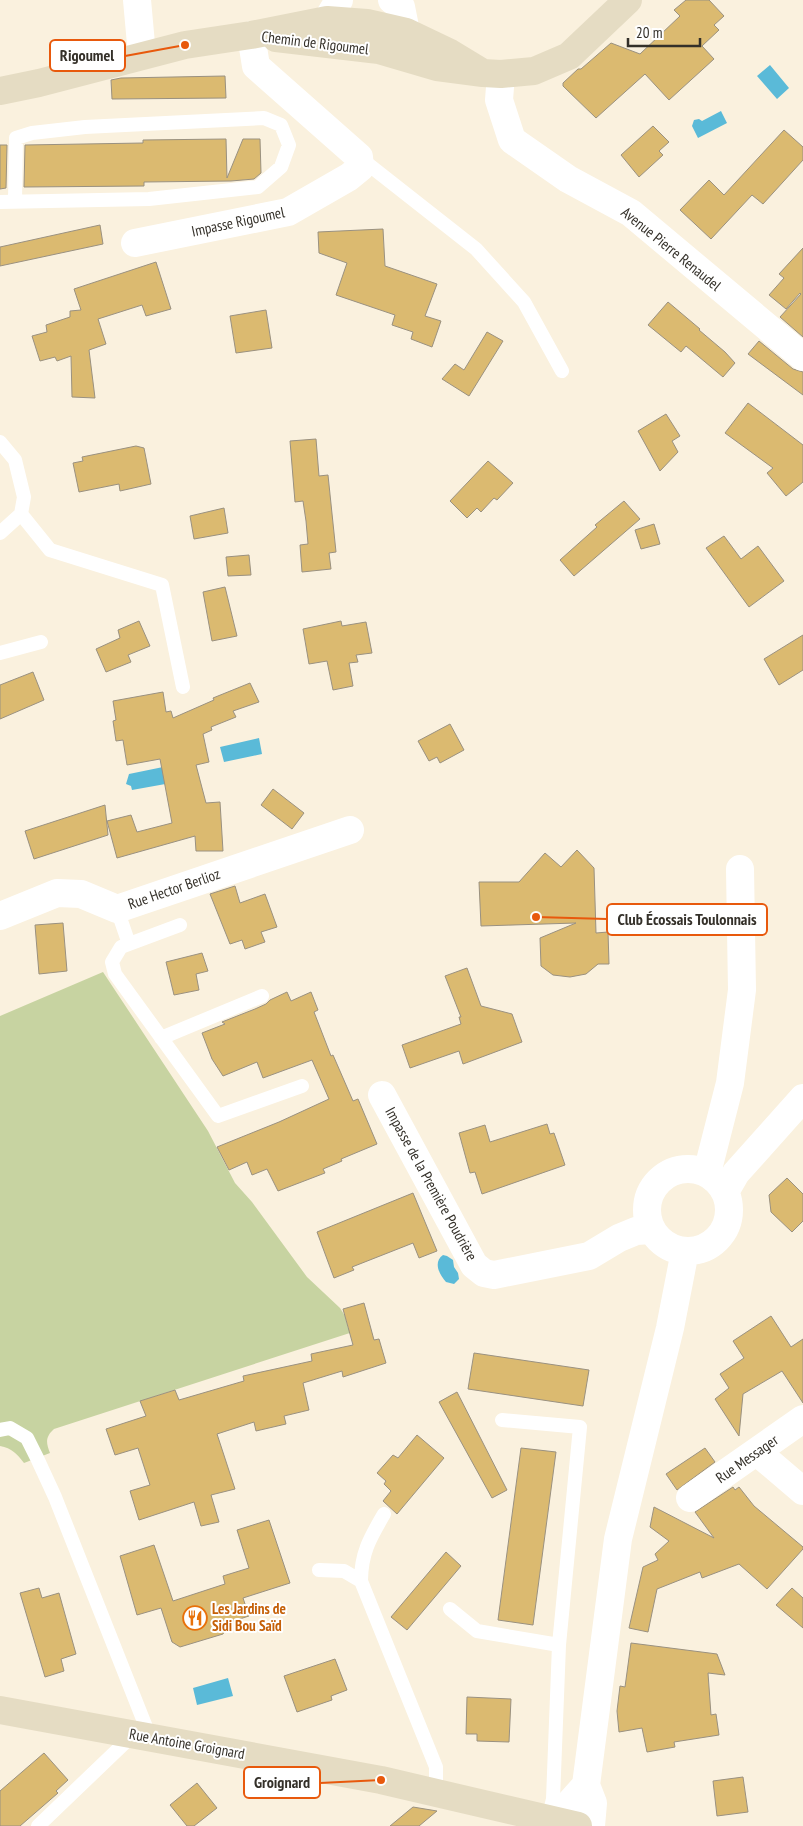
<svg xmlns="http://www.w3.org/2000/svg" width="803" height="1826" viewBox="0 0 803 1826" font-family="'PT Sans Narrow',sans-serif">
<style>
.green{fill:#c7d3a1}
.water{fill:#5abad8}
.building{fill:#dbba70;stroke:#9a9180}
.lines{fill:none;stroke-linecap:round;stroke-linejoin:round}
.service{stroke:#fff;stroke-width:14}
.minor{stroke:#fff;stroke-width:28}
.secondary{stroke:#e5dcc3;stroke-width:28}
.labels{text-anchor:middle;stroke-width:4;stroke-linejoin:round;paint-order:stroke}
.street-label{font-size:15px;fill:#343029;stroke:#fff}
.food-label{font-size:15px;font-weight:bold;fill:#c56008;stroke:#fff;text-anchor:start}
.leader{fill:none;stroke:#e8590c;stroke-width:2}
.callout-dot{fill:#e8590c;stroke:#fff;stroke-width:2}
.callout{fill:#fff;stroke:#e8590c;stroke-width:2}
.callout-label{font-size:16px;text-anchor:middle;font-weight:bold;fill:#343029}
</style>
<rect width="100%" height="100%" fill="#faf1de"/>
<path class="green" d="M103,972L208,1131L235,1183L252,1202L307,1277L340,1308L345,1316L348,1328L356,1331L54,1429C45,1437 46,1443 50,1453L24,1463C17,1454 12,1448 0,1446V1016Z"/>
<path class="water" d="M770,65L789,88L777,99L757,76Z
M721,111L727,123L698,138L692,126L694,120L699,119L702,121Z
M259,738L262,754L224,762L220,747Z
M168,766L171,783L132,790L131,786L126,784L129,774Z
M443,1255L447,1256L453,1260L454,1267L458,1273L459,1279L454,1284L446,1282C439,1274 433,1262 443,1255Z
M228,1678L233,1696L197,1705L193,1688Z"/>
<path class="building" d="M686,0H709L724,16L714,25L719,30L702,46L714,59L669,100L645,74L596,118L563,86V83L578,69H581L611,43L640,54L680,16L674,10Z
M225,76L226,98L112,99L111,80L121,78Z
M653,126L669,142L659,151L663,155L639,177L621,155Z
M784,130L803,147V160L763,204L752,195L711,239L680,210L709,180L724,195Z
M226,139L227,178L243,139H260L261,173L254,179L231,181L144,182V186L24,187L25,145L143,143V140Z
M0,145H7L6,188L0,189Z
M100,225L103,244L0,266V247Z
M383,229L385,266L437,284L425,316L441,321L432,347L411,339L413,332L392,325L395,315L336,295L347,263L319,253L318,232Z
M803,248V337L780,317L801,294L800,293L786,309L769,295L784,278L779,274Z
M156,262L171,309L146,316L142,305L98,319L106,344L89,350L95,398L72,397L71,356L57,361L55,357L40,361L32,336L47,332L46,325L70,317V311L81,310L74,289Z
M668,302L700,329L699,330L725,352L735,363L723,377L686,346L681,352L648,325Z
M266,310L272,348L236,353L230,316Z
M487,332L503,341L469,396L442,379L455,364L464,370Z
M759,341L793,369L803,372V395L748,354Z
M748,403L803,445V482L786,496L767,473L773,468L725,433Z
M666,414L680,436L672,441L678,452L660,471L638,431Z
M316,439L319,476L328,475L336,552L329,553L331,569L302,572L300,545L308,544L306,521L303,501L295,502L290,441Z
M136,446L144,448L151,484L120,491L119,484L79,492L73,463L83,461L82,457Z
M488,461L513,483L497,500L494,498L481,512L477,508L467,518L450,501Z
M624,501L640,519L574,576L560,560L597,527L595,525Z
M224,508L228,533L194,539L190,516Z
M654,524L660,544L641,549L635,530Z
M724,536L741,559L758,546L784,581L749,607L706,548Z
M249,555L251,575L228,576L226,557Z
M225,587L237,636L212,641L203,592Z
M139,621L150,646L128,655L131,662L106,672L96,649L120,638L118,630Z
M341,621L342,626L366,622L372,653L356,655L358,662L349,663L353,686L333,690L327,661L309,664L303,629Z
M803,635V670L779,685L764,659Z
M33,672L44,700L0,719V685Z
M250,683L259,702L233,711L236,717L211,727L212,730L203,734L209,762L196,765L206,803L220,802L223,851H196L195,836L117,858L107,821L131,815L137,832L172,823L160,759L127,765L123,740L116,741L113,721L116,720L113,701L163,692L166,712L171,711L173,718L214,700L213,698Z
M450,724L464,750L440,763L437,757L429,761L418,741Z
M273,789L304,813L292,829L261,805Z
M105,805L108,835L34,859L25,831Z
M577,850L594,868L596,933L608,932L609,964H598L586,974L570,977L553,975L541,966L540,938L576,923L481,926L479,882H519L545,853L561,867Z
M235,886L240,903L265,894L277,927L261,932L265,942L245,949L242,940L230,944L210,894Z
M63,923L67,971L39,974L35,925Z
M202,953L208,971L196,974L199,990L174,995L166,962Z
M467,968L481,1006L512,1014L522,1042L463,1064L459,1051L410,1068L402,1045L461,1024L459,1017H461L445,976Z
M287,992L291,1001L311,992L318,1010L314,1012L331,1056L333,1055L353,1101L358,1099L377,1144L341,1159L342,1161L323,1169L325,1173L278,1191L267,1169L252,1175L247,1162L229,1170L217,1147L279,1122L329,1099L312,1060L263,1078L257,1062L223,1076L212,1059L202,1033L225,1024L222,1022L255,1009L266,1004L270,1000Z
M547,1124L550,1134L554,1133L565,1165L482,1194L475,1172L470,1173L459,1133L485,1125L490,1142Z
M787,1178L803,1194V1221L792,1232L771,1212L769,1195Z
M413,1193L437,1251L419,1258L413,1243L352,1267L354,1270L334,1278L317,1232Z
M364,1303L374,1340L379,1339L386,1363L343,1377L342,1371L303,1383L309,1410L284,1416L286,1424L256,1431L254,1422L217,1434L235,1489L211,1495L219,1522L201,1526L194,1502L139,1520L130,1491L150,1485L138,1448L115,1455L106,1429L146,1416L140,1401L175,1390L179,1400L244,1381L243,1376L312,1361L311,1354L353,1345L343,1309Z
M771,1316L791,1347L803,1339V1403L782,1371L743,1394L739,1436L715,1399L729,1388L720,1374L744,1358L733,1341Z
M474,1353L589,1370L583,1406L468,1389Z
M457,1392L507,1490L492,1498L439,1402Z
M417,1435L444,1458L397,1514L383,1501L391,1491L384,1484L386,1481L377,1473L393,1455L398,1458Z
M521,1448L556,1452L533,1625L498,1620Z
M705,1448L715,1462L677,1490L666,1474Z
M733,1487L735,1490L739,1487L754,1506L803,1547V1549L767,1589L739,1564L702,1578L700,1572L657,1589L648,1632L629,1628L643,1567L658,1560L655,1554L669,1541L650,1527L654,1507L714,1538L695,1512Z
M269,1520L290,1583L243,1598L249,1616L230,1622L223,1634L180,1647L172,1642L161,1608L137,1615L120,1556L154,1545L173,1601L225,1584L223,1576L249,1568L237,1530Z
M446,1552L461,1566L407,1630L391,1617Z
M39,1588L42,1598L59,1593L76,1654L61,1659L64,1671L45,1677L20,1593Z
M792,1588L803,1598V1628L776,1605Z
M631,1643L717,1654L725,1675L708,1673L711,1715L716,1714L719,1735L674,1742L675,1747L647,1752L642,1728L619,1732L617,1711L620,1686L625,1687Z
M335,1659L347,1690L331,1696L332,1700L297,1712L284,1676Z
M467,1697L511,1699L509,1742L477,1741V1734H466Z
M44,1753L68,1780L56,1791L58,1793L20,1826H0V1791Z
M743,1777L748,1812L717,1816L713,1781Z
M197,1783L217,1808L194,1826H187L170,1805Z
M413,1807L437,1811L419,1826H390Z"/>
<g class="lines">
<path class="service" d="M359,157L476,249L524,302L562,371
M0,202L149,199L258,187L281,167L289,145L281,125L264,118L85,127L32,133L16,138L15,202
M0,442L15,460L24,497L21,514L0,533
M21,514L50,550L162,585L183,687
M0,653L41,642
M117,909L129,944
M180,925L121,947L112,962L115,974L218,1116L302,1086
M161,1038L262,996
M502,1420L580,1427L559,1645L553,1799L547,1823
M0,1430L10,1428L27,1438L37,1458L55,1497L150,1737
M319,1570L344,1571L361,1581L436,1767V1792
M361,1581C361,1553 370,1538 384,1514
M450,1609L477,1631L559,1645
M38,1826L134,1734"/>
<path class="minor" d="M137,0L142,55
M327,20L339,0
M387,44L406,32L401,7L392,0
M501,74L499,100L512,140L568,179L631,213L803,357
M135,243L288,212L349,177L360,168L359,157L256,66L251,35
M0,916L57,893L81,894L117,909L350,830
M382,1095L474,1265L484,1273L494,1275L589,1256L619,1238L636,1231L652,1230
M647 1210a41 41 0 1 1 82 0a41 41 0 1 1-82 0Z
M707,1173L730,1083L742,990L740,869
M725,1192L736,1173L803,1098
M757,1452L803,1491
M690,1498L803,1419
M567,1823L568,1805L586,1785
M591,1826L593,1803L586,1785L618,1539L670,1328L685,1251"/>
<path class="secondary" d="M276,38L379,50L437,67L483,73L501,74L534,71L569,56L628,0
M0,91L39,83L185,45L251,35L327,20L367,23L406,32L450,53L483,73
M0,1710L381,1780L578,1826"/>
</g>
<defs>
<g id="restaurant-ring" transform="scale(1.25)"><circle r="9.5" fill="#fff" stroke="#e8710a" stroke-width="1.5"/><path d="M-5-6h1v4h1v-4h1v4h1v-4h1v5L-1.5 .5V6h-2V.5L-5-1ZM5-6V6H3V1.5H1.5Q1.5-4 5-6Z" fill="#e8710a"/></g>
</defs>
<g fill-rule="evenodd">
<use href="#restaurant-ring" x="195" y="1618"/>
</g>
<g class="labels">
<g class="street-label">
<text transform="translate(315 43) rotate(7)" y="5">Chemin de Rigoumel</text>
<text transform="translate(238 222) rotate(-12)" y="5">Impasse Rigoumel</text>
<text transform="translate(671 249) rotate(39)" y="5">Avenue Pierre Renaudel</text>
<text transform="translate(174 889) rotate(-19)" y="5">Rue Hector Berlioz</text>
<text transform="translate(431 1184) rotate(61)" y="5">Impasse de la Première Poudrière</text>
<text transform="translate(747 1459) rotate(-35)" y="5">Rue Messager</text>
<text transform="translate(187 1744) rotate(10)" y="5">Rue Antoine Groignard</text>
</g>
<g class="food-label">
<text x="212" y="1614">Les Jardins de<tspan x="212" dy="17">Sidi Bou Saïd</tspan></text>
</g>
</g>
<path class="leader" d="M185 45L125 56M536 917L607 919M381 1780L320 1783"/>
<g class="callout-dot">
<circle cx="185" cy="45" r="5"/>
<circle cx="536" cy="917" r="5"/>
<circle cx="381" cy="1780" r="5"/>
</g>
<g class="callout">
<rect x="50" y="40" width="75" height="31" rx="5"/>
<rect x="607" y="904" width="160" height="31" rx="5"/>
<rect x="244" y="1767" width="76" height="31" rx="5"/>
</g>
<g class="callout-label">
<text x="87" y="61">Rigoumel</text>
<text x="687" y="925">Club Écossais Toulonnais</text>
<text x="282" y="1788">Groignard</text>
</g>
<path d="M628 38v8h72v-8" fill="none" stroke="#343029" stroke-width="2.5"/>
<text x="636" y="38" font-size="15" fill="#343029" stroke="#ffffff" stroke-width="4" paint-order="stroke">20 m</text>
</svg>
